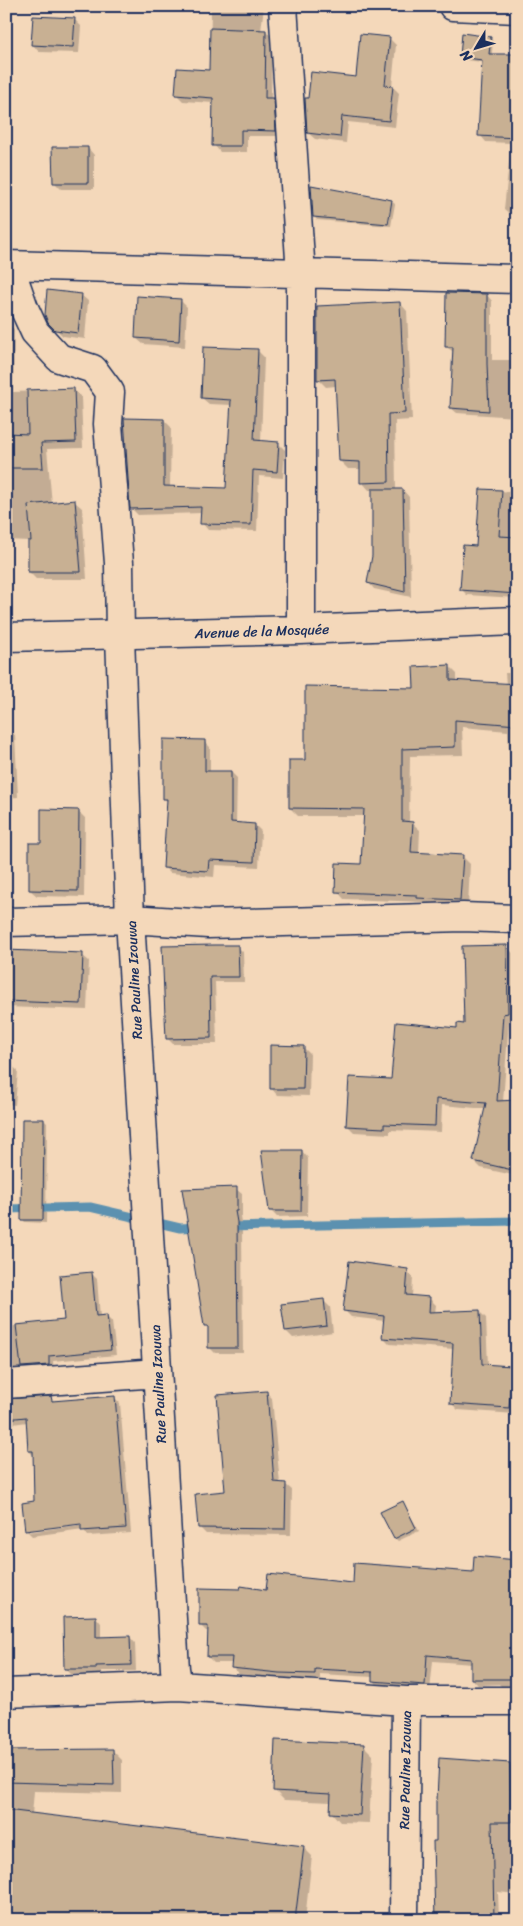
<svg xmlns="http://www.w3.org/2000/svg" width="523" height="1926" viewBox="0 0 523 1926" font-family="Sriracha,sans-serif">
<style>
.shadow{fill:#0003;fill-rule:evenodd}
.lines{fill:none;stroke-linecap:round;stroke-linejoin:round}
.stream{stroke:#5c91b0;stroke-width:9}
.building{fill:#c8b093;stroke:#1b2f5e}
.minor-casing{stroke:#1b2f5e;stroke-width:31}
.minor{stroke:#f4d8ba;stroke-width:28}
.labels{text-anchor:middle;stroke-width:5;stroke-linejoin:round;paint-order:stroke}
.street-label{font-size:14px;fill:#1b2f5e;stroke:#f4d8ba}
</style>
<rect width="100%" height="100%" fill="#f4d8ba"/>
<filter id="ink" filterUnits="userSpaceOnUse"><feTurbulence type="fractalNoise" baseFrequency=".02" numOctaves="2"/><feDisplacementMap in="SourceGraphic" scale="10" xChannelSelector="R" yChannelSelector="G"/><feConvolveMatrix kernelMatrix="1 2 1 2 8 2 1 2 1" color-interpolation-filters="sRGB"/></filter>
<g filter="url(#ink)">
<path class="shadow" d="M211,6H264L261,31H266L272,37L271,99L279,105L281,136H247V152H220L214,145V103L183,101L176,94L210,72Z
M74,19L81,26L79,53L39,52L33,45Z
M389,38L396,45L392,86L399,93L395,127L348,122L346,143L315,139L308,133L310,100L357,78Z
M490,38L493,41L491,63L465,60L461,57Z
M517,89V216L511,215L504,209L511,143L486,142L480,135Z
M88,148L94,155V189H61L54,182Z
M391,201L395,204L391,226L317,220L314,216Z
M81,295L88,301L85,339L63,336L49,323Z
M487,295L492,301V360H517V417L457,413L451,408L454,352L446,347Z
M180,300L187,307L185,347L143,344L136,338Z
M400,303L407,311L412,420L395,421L396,490H403L409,497L411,597L374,589L368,582L373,557V490H369L362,482L361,469H348L340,461L336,386L326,387L318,379Z
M6,323L14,329L13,392L74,390L81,397L83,448L47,449L52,504L75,502L82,508L87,579H36L29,572V541L6,540Z
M257,350L264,357L261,442L278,443L285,450L283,478L259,476L257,531L208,530L202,523V513L138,515L132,509L164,420L171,427L170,487L227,489L232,405L209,404L202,398Z
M481,490L517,492V598L467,595L461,589L477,548Z
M449,666L457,674V682L506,685L505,673H517V800L511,795L508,731L462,727L463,755L410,756L409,823H412L420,830L419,854L462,856L470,864L468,907L426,905L424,902L344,899L337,891L362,865L365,816H298L290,808L306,761Z
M9,730L15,735L18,797L6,798V735Z
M204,741L210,747V772H231L237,778L236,824L255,825L261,831L259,867L215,865L214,877L170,873L164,867L168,802L164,798Z
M78,811L85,818L84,897L37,896L30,890L42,845Z
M237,946L243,952L244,982H215L217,1044H173L167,1038L163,947Z
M506,946L513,953L514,1020H509L503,1102H517V1176L481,1168L474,1161L486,1109L442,1105L441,1132L390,1130V1134L354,1132L347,1125L392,1080L465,1025Z
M6,951L82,955L89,961L87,1010L6,1007Z
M303,1047L310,1054L309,1096L277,1095L271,1088Z
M6,1064L11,1065L18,1071L15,1105L6,1104Z
M44,1120L47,1123L46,1223L25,1222L22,1219Z
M302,1151L308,1158L307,1216L277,1217L270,1210Z
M236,1189L242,1194V1216H240L242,1228L243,1353H215L210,1348V1330L205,1325Z
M407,1271L413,1277L412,1297L429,1298L436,1305L435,1313L480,1312L486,1318L488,1366L517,1368V1414L458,1410L452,1404L454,1349L390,1344L384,1338L385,1321L351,1317L344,1310Z
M92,1274L97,1279L100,1317L106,1316L112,1322L116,1355L53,1361L54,1370L6,1375V1327L65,1321Z
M324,1301L330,1307L333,1332L293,1338L286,1331Z
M266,1392L272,1398L280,1484H285L292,1490L291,1535L206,1534L200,1528L226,1492Z
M114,1397L120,1403L131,1533L88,1536L83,1529L32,1536L26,1530L35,1502L34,1456L29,1451L27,1422L6,1425V1401L51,1398L55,1402ZM87,1522V1524L29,1532V1529Z
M403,1502L419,1531L398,1541L395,1538Z
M517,1561V1691H506L499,1684L478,1685L472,1679V1664L433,1661L430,1691L379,1686L373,1680V1677L320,1674V1679H286L239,1674L233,1668V1663H214L208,1657L209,1631H206L200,1625L267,1591L354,1585L474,1573Z
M96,1617L101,1623V1638L130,1637L135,1643L136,1671H102V1674H71L65,1668Z
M363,1745L373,1755L369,1823L340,1822L331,1812V1802L284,1800L274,1790Z
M113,1751L122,1760V1793L34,1791L32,1815L303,1847L312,1856L305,1920H6V1752Z
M441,1760L517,1765V1894L498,1892L499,1920H436Z"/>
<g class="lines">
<path class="stream" d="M6,1209L90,1207L180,1228L199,1227
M227,1227L517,1221"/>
</g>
<path class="building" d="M33,16L75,18L73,47L31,45Z
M210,28L266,30L265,98H274L276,131L241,130V146H212L213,98L175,95L177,68L209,70Z
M462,33L491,37L489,54H517V138L478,136L482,60L460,57Z
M360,34L390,37L385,85L393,86L389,121L342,116L340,137L307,133L305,98H308L311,72L356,77Z
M52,147H88V183H53Z
M311,185L392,200L388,224L313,217Z
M47,290L82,294L78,333L55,330L48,323L45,315Z
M446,293L487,294V364L489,411L450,408L453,347H445Z
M137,296L181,299L179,341L135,338Z
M400,302L405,413L388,414L389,482L360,483V462L339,461L335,379L317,380V306Z
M203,347L258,349L254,440L279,442L277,472L253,470L251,525L200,524L201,507L130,509L124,418L164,419V486L226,488L231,400L201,398Z
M74,388L76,442L41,443L43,468H6V433L28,434L27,390Z
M372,489H403L405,592L367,583L372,556Z
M480,489L502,490L499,536L517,537V594L460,590L463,545L476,546Z
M75,500L81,572H28V541H31L28,505Z
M450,665V680L517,684V725L455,720V747L402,749V821L413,822L411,852L463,855L460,900L417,898V895L335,892L336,863L361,864L364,809L289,808V760H305V686L414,688L413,667Z
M163,739L205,740V771H231V822L255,824L254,862L209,860L208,871L163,868L167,799H163Z
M41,809L79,810L78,891L29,890V843H41Z
M214,945H238L239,977H210L211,1038L166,1039L162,946Z
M507,945L508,1013L503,1014L497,1101L517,1100V1171L473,1161L486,1103L436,1099L435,1126L384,1124V1128L346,1126L349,1077L391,1079L396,1022L457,1028V1023L464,1024L462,946Z
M6,950L83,953L81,1004L6,1001Z
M270,1045L304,1046L303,1089H270Z
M22,1119H44L43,1220H21Z
M261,1150H302L301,1211H269Z
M237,1187V1211H235L237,1222L238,1348H208V1326H204L182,1189Z
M349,1261L408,1269L406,1295L430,1297L429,1312L480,1310L482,1364L512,1366L509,1408L450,1404L453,1343L382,1338L384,1316L343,1311Z
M92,1272L96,1316L107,1315L111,1350L49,1356V1365L21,1367L16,1325L64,1320L60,1275Z
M324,1299L327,1326L285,1331L281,1304Z
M267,1391L274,1482L286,1483L285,1529L198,1528L195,1494L225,1491L217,1395Z
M51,1396L52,1401L115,1396L126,1528L81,1531V1524L25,1531L22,1503L34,1501L33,1451H28L26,1417L6,1419V1399Z
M403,1501L416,1528L394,1539L380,1512Z
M474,1556L517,1560V1679H471V1659L427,1655L425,1685L372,1681V1672L315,1669V1674L279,1673L231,1668L232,1657H207L208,1626H199V1588L240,1589L241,1586L266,1590L268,1574L353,1583L354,1563L473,1572Z
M96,1616V1637L130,1636L131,1665L96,1666V1669H64L63,1617Z
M275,1740L364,1744L360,1815L330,1813L331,1794L273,1791Z
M113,1749L114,1785L6,1782V1750Z
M439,1758L510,1763L511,1822H492L494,1920H435L433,1841H436V1800H437Z
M6,1810L304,1846L295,1920H145L117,1917V1920H6Z"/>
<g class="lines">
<g class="minor-casing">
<path id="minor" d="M283,6L301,274V630
M453,6L517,9
M6,265L517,279
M9,265L24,308L35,332L59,358L93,369L110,392L108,424L119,563L120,636L130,919L175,1669L178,1686
M6,637L301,630L517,621
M6,922L130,919L208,924L463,917L517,919
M6,1384L157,1373
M6,1693L178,1686L406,1701H517
M404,1920L406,1701"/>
</g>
<use href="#minor" class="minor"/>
</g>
</g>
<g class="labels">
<g class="street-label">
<text transform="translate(262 631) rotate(-2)" y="5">Avenue de la Mosquée</text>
<text transform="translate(134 980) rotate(-93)" y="5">Rue Pauline Izouwa</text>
<text transform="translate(158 1384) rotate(-93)" y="5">Rue Pauline Izouwa</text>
<text transform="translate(405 1770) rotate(-89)" y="5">Rue Pauline Izouwa</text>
</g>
</g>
<rect width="523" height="1926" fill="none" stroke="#f4d8ba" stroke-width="25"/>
<rect x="12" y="12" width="498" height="1901" fill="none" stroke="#1b2f5e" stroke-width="2" filter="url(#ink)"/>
<g transform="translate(476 48) rotate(232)" stroke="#f4d8ba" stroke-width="4" paint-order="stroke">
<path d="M0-4L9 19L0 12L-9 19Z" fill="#1b2f5e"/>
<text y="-8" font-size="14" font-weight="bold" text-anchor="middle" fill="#1b2f5e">N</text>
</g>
</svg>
